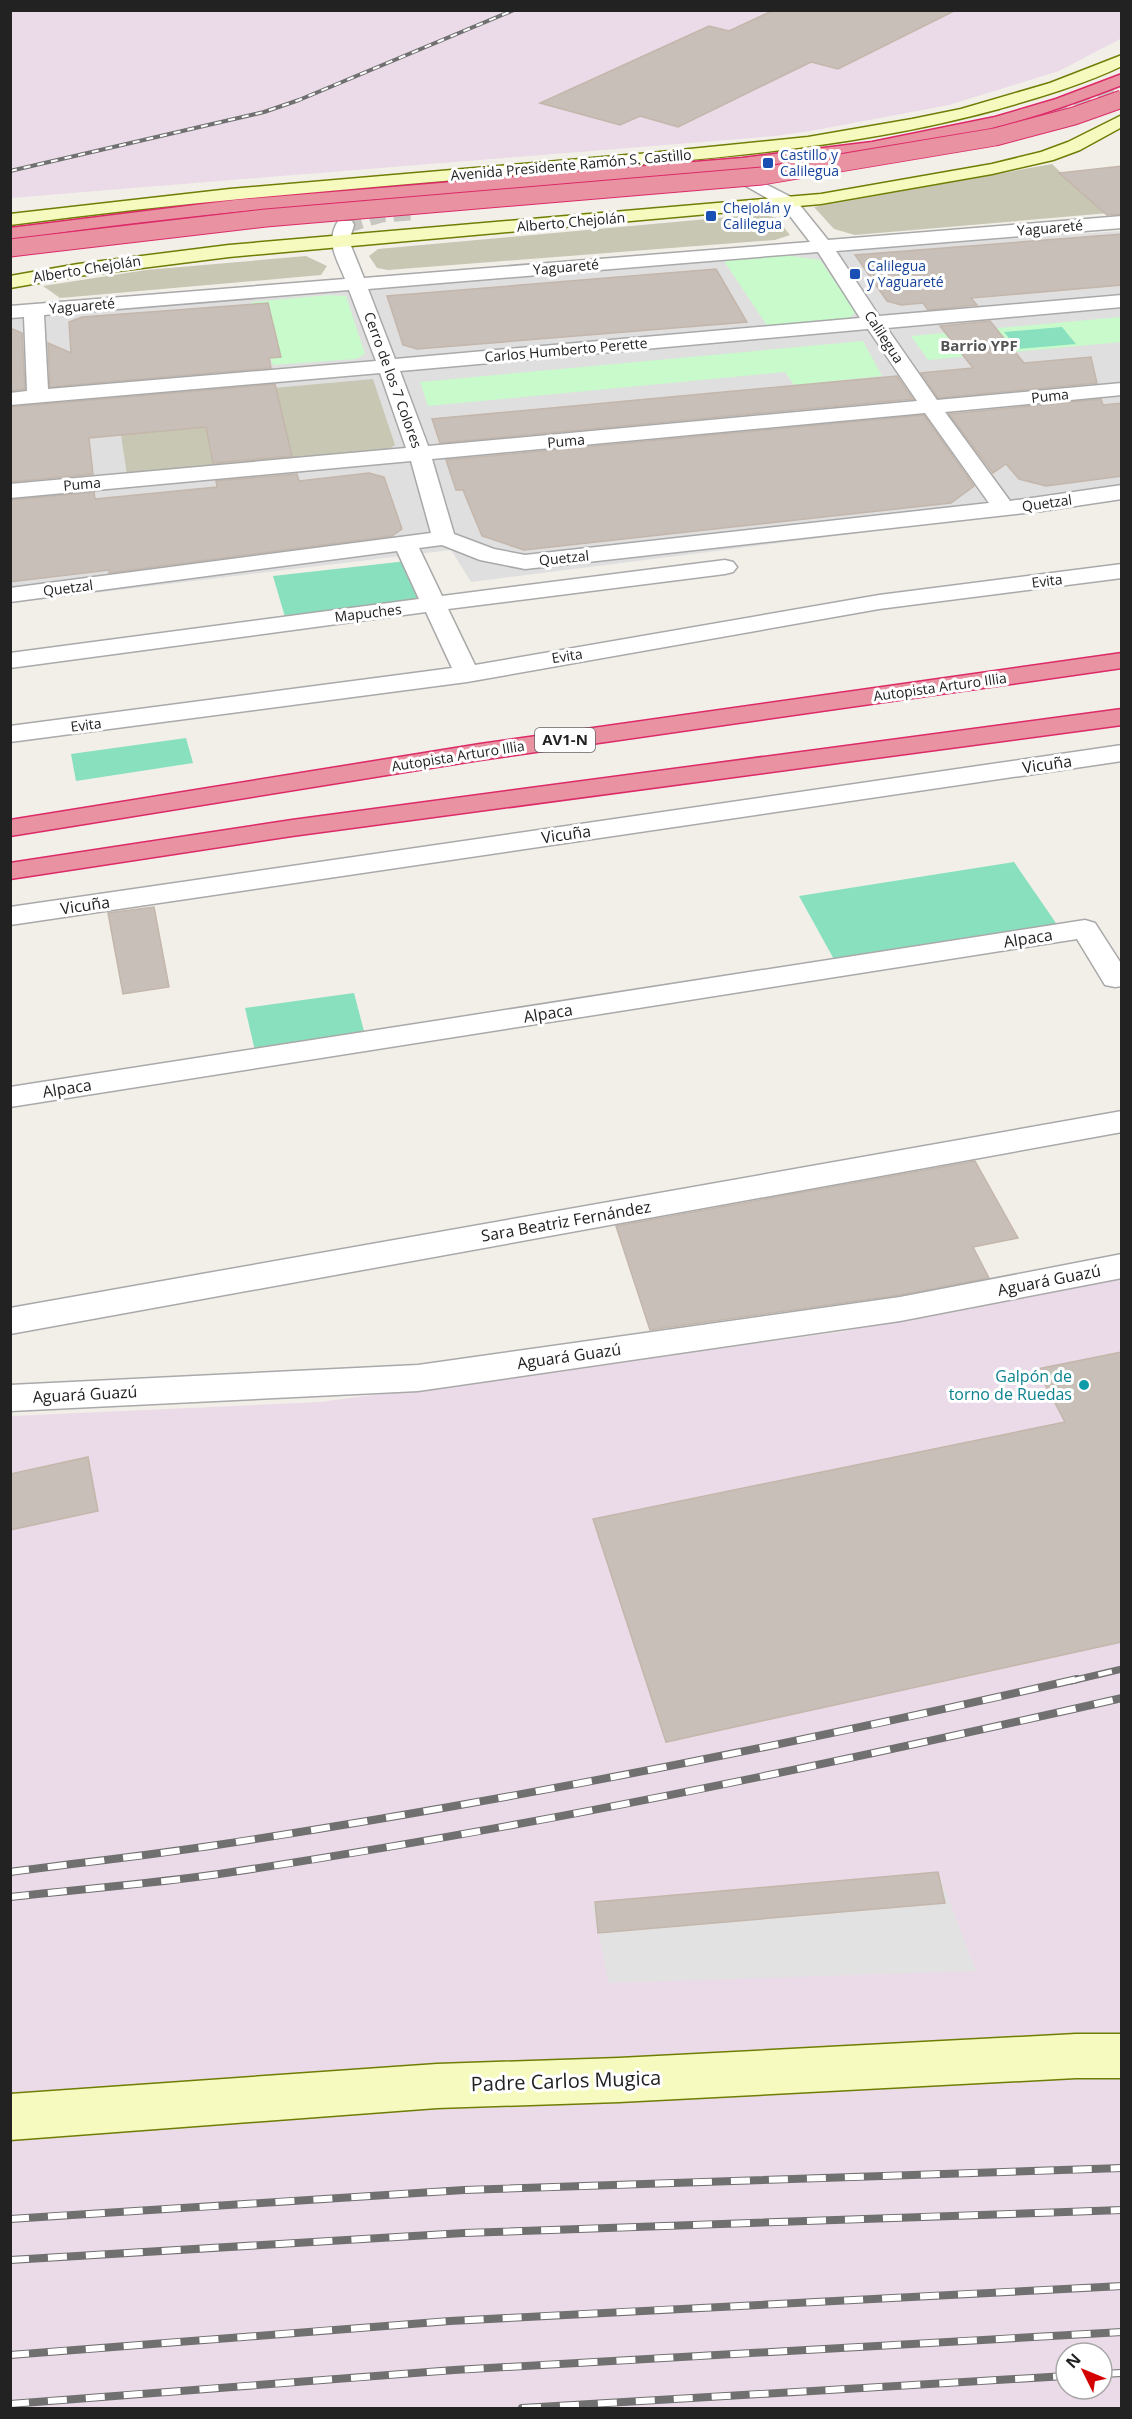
<svg xmlns="http://www.w3.org/2000/svg" width="1132" height="2419" viewBox="0 0 1132 2419" font-family="'Open Sans',sans-serif">
<style>
.residential{fill:#e0dfdf}
.industrial{fill:#ebdbe8;fill-rule:evenodd}
.construction{fill:#c7c7b4}
.park{fill:#c8facc}
.pitch{fill:#88e0be}
.parking{fill:#e2e2e2}
.building{fill:#c7bfb8;stroke:#c4b6ab;stroke-width:1.5}
.lines{fill:none;stroke-linecap:round;stroke-linejoin:round}
.secondary-tunnel{stroke:#c8c6c1;stroke-width:17;stroke-dasharray:17 8;stroke-linecap:butt}
.street-casing{stroke:#a9a9a9;stroke-width:3}
.secondary-casing{stroke:#707d05;stroke-width:3}
.highway-casing{stroke:#dc2a67;stroke-width:3}
.street{fill:#fff;fill-rule:evenodd}
.secondary{fill:#f7fabf;fill-rule:evenodd}
.highway{fill:#e892a2;fill-rule:evenodd}
.rail-far2-casing{stroke:#707070;stroke-width:4}
.rail-far1-casing{stroke:#707070;stroke-width:7}
.rail-casing{stroke:#707070;stroke-width:8}
.rail-far2{stroke:#fff;stroke-width:2;stroke-dasharray:7;stroke-linecap:butt}
.rail-far1{stroke:#fff;stroke-width:4.5;stroke-dasharray:14;stroke-linecap:butt}
.rail{stroke:#fff;stroke-width:6;stroke-dasharray:19;stroke-linecap:butt}
.highway-bridge-casing{stroke:#dc2a67;stroke-width:19;stroke-linecap:butt}
.highway-bridge{stroke:#e892a2;stroke-width:17}
.transit-dot{fill:#1a4fb4;stroke:#fff;stroke-width:2}
.culture-dot{fill:#0f9aa8;stroke:#fff;stroke-width:2}
.labels{text-anchor:middle;stroke-width:6;stroke-linejoin:round;paint-order:stroke}
.far-transit-label{font-size:14px;fill:#164399;stroke:#fff;text-anchor:start}
.far-street-label{font-size:14px;fill:#222;stroke:#fff}
.far-neighbourhood-label{font-size:15px;font-weight:bold;fill:#555;stroke:#fff}
.shield{fill:#fff;stroke:#646464;stroke-width:1.5}
.shield-label{font-size:15px;font-weight:bold;fill:#222}
.street-label{font-size:16px;fill:#222;stroke:#fff}
.culture-label{font-size:16px;fill:#0d838f;stroke:#fff;text-anchor:end}
.near-street-label{font-size:20px;fill:#222;stroke:#fff}
</style>
<rect width="100%" height="100%" fill="#f2efe9"/>
<path class="residential" d="M1121,231V500L471,582L451,550L11,603V318L769,255Z"/>
<path class="industrial" d="M1121,10L1122,38L1059,71L949,105L816,130L775,136L11,198L10,11Z
M1121,1275V2408H11V1416L320,1402L840,1332ZM1066,2353H1102V2389H1066Z"/>
<path class="construction" d="M1052,164L1080,191L1121,187V212L855,235L834,229L814,207Z
M762,214L776,218L790,235L775,240L388,270L377,268L369,256L378,249Z
M306,256L327,266L321,275L60,298L43,286L146,270Z
M373,379L395,445L387,450L127,475L116,402Z"/>
<path class="park" d="M777,254L820,260L856,312L847,320L768,327L722,258Z
M329,295L346,296L365,354L356,359L273,365L251,302Z
M1121,317V342L928,360L911,336Z
M863,341L882,376L794,385L785,372L428,406L420,382Z"/>
<path class="pitch" d="M1062,327L1076,344L1018,349L1004,332Z
M407,561L422,600L285,617L273,576Z
M186,738L193,763L76,781L71,754Z
M1014,862L1058,926L836,963L799,896Z
M354,993L365,1035L255,1051L245,1008Z"/>
<path class="parking" d="M938,1872L976,1971L609,1983L592,1904Z"/>
<path class="building" d="M774,10H956L838,69L811,62L678,127L640,116L620,125L540,103L709,26L729,31Z
M1122,166V214L1107,215L1059,173Z
M1122,234V285L971,298L977,305L928,310L923,303L901,305L887,301L855,255Z
M716,269L747,322L417,349L403,345L387,296Z
M268,303L281,357L269,358L271,368L50,387L48,343L71,353L69,322L82,317Z
M990,321L1024,363L1091,357L1097,383L938,398L921,373L973,368L940,326Z
M10,328L22,333L25,389L10,391Z
M897,376L913,399L440,443L432,419Z
M275,384L292,456L213,463L206,427L89,438L93,474L10,482V407Z
M1101,399L1103,405L1122,403V476L1046,486L1019,479L1006,464L993,473L949,414Z
M924,415L974,486L951,503L524,550L482,536L463,490H456L446,460Z
M369,473L384,477L402,529L392,536L109,573V570L10,582V500L94,492L95,499L217,487L216,481L297,474L299,481Z
M154,907L169,987L123,994L108,913Z
M975,1161L1018,1238L973,1247L989,1278L900,1295L650,1330L616,1226Z
M1122,1352V1642L666,1742L593,1519L1065,1422L1037,1369Z
M88,1457L98,1511L10,1530V1474Z
M938,1872L945,1903L598,1933L595,1902Z"/>
<g class="lines">
<path class="secondary-tunnel" d="M1027,121L1122,89
M345,225L381,214L411,212"/>
<g class="street-casing">
<path id="street" d="M750,176L795,199L828,240L1122,216V228L836,251L879,316L1122,295V307L887,328L937,400L1122,383V395L945,412L1010,501L1122,485V499L1042,511L525,569L480,560L442,545L419,548L442,596L725,560L733,562L737,567L733,572L725,574L448,609L475,665L879,595L1122,564V578L879,609L467,682L10,742V726L452,668L426,612L10,668V653L419,599L397,551L10,602V588L431,533L411,461L10,498V484L406,448L380,373L10,405V393L27,391L24,317L10,318V306L345,279C337,259 325,242 338,221H352L354,225L349,241L364,278L810,242L783,207L744,185L741,181L744,177ZM818,252L860,318L395,359L368,289ZM349,290L376,361L48,389L44,315ZM868,329L917,401L428,446L400,371ZM925,413L989,503L525,555L494,549L454,534L432,459Z
M1122,745V761L10,925V907Z
M1085,920L1095,923L1122,965V986L1115,987L1105,985L1077,939L10,1107V1087Z
M1122,1111V1132L10,1334V1308Z
M1122,1254V1278L900,1321L418,1391L10,1411V1385L418,1365L900,1297Z"/>
</g>
<g class="secondary-casing">
<path id="secondary" d="M1122,55V66C1082,85 1040,97 999,109C860,147 717,158 574,170C386,186 198,200 10,225V214L230,189L650,153L808,137L912,119L961,109L1050,83Z
M1122,115V127L1080,150L1053,160L992,174L821,204L229,257L78,276L10,288V276L78,264L229,245L821,194L992,164L1041,152L1068,142Z
M1076,2034H1122V2078H1076L619,2102L437,2108L10,2140V2094L437,2064L619,2058Z"/>
</g>
<g class="highway-casing">
<path id="highway" d="M1122,74V85C1083,100 1044,114 1004,125C860,163 710,172 562,185C377,199 194,212 10,240V228L235,200L742,158L872,142L995,117L1056,99Z
M1122,653V668L480,760L10,836V820L480,744Z
M1122,709V725L292,836L10,879V863L292,820Z"/>
</g>
<use href="#street" class="street"/>
<use href="#secondary" class="secondary"/>
<use href="#highway" class="highway"/>
<g class="rail-far2-casing">
<path id="rail-far2" d="M10,171L264,112L299,100L514,10"/>
</g>
<g class="rail-far1-casing">
<path id="rail-far1" d="M1071,1681L1122,1669"/>
</g>
<g class="rail-casing">
<path id="rail" d="M10,1872C77,1863 144,1856 210,1846C501,1802 791,1745 1077,1679
M10,1897C80,1889 150,1884 219,1874C522,1829 823,1766 1122,1698
M10,2219L464,2190L1122,2168
M10,2260L464,2233L1122,2210
M10,2355L450,2321L1122,2286
M1102,2374L1122,2373
M10,2404L454,2370L1122,2332
M522,2408L1066,2376"/>
</g>
<use href="#rail-far2" class="rail-far2"/>
<use href="#rail-far1" class="rail-far1"/>
<use href="#rail" class="rail"/>
<g class="highway-bridge-casing">
<path id="highway-bridge" d="M10,248L266,218L762,176L995,137L1074,116L1122,99"/>
</g>
<use href="#highway-bridge" class="highway-bridge"/>
</g>
<g class="transit-dot">
<rect x="762" y="157" width="12" height="12" rx="3"/>
<rect x="705" y="210" width="12" height="12" rx="3"/>
<rect x="849" y="268" width="12" height="12" rx="3"/>
</g>
<circle class="culture-dot" cx="1084" cy="1385" r="6"/>
<g class="labels">
<g class="far-transit-label">
<text x="780" y="160">Castillo y<tspan x="780" dy="16">Calilegua</tspan></text>
<text x="723" y="213">Chejolán y<tspan x="723" dy="16">Calilegua</tspan></text>
<text x="867" y="271">Calilegua<tspan x="867" dy="16">y Yaguareté</tspan></text>
</g>
<g class="far-street-label">
<text transform="translate(571 165) rotate(-5)" y="5">Avenida Presidente Ramón S. Castillo</text>
<text transform="translate(571 222) rotate(-5)" y="5">Alberto Chejolán</text>
<text transform="translate(1050 228) rotate(-5)" y="5">Yaguareté</text>
<text transform="translate(566 267) rotate(-5)" y="5">Yaguareté</text>
<text transform="translate(87 269) rotate(-9)" y="5">Alberto Chejolán</text>
<text transform="translate(82 306) rotate(-5)" y="5">Yaguareté</text>
<text transform="translate(884 337) rotate(57)" y="5">Calilegua</text>
<text transform="translate(566 350) rotate(-5)" y="5">Carlos Humberto Perette</text>
<text transform="translate(393 380) rotate(70)" y="5">Cerro de los 7 Colores</text>
<text transform="translate(1050 396) rotate(-6)" y="5">Puma</text>
<text transform="translate(566 441) rotate(-5)" y="5">Puma</text>
<text transform="translate(82 484) rotate(-5)" y="5">Puma</text>
<text transform="translate(1047 503) rotate(-8)" y="5">Quetzal</text>
<text transform="translate(564 558) rotate(-6)" y="5">Quetzal</text>
<text transform="translate(1047 581) rotate(-7)" y="5">Evita</text>
<text transform="translate(68 588) rotate(-7)" y="5">Quetzal</text>
<text transform="translate(368 613) rotate(-7)" y="5">Mapuches</text>
<text transform="translate(567 656) rotate(-9)" y="5">Evita</text>
<text transform="translate(940 687) rotate(-8)" y="5">Autopista Arturo Illia</text>
<text transform="translate(86 725) rotate(-7)" y="5">Evita</text>
<text transform="translate(458 756) rotate(-9)" y="5">Autopista Arturo Illia</text>
</g>
<g class="far-neighbourhood-label">
<text x="979" y="351">Barrio YPF</text>
</g>
<rect class="shield" x="535" y="728" width="60" height="24" rx="4.5"/>
<g class="shield-label">
<text x="565" y="745">AV1-N</text>
</g>
<g class="street-label">
<text transform="translate(1047 764) rotate(-8)" y="6">Vicuña</text>
<text transform="translate(566 834) rotate(-8)" y="6">Vicuña</text>
<text transform="translate(85 905) rotate(-8)" y="6">Vicuña</text>
<text transform="translate(1028 938) rotate(-9)" y="6">Alpaca</text>
<text transform="translate(548 1013) rotate(-9)" y="6">Alpaca</text>
<text transform="translate(67 1088) rotate(-9)" y="6">Alpaca</text>
<text transform="translate(566 1221) rotate(-10)" y="6">Sara Beatriz Fernández</text>
<text transform="translate(1049 1280) rotate(-11)" y="6">Aguará Guazú</text>
<text transform="translate(569 1356) rotate(-8)" y="6">Aguará Guazú</text>
<text transform="translate(85 1394) rotate(-3)" y="6">Aguará Guazú</text>
</g>
<g class="culture-label">
<text x="1072" y="1382">Galpón de<tspan x="1072" dy="18">torno de Ruedas</tspan></text>
</g>
<g class="near-street-label">
<text transform="translate(566 2081) rotate(-2)" y="7">Padre Carlos Mugica</text>
</g>
</g>
<rect width="1132" height="2419" fill="none" stroke="#222222" stroke-width="24"/>
<g transform="translate(1084 2371) rotate(313)"><circle r="28" fill="#ffffff" stroke="#a7a7a7" stroke-width="1.5"/>
<path d="M0-4.5L10 22L0 15L-10 22Z" fill="#d40000"/>
<text y="-9" font-size="16" font-weight="bold" text-anchor="middle" fill="#222222">N</text>
</g>
</svg>
